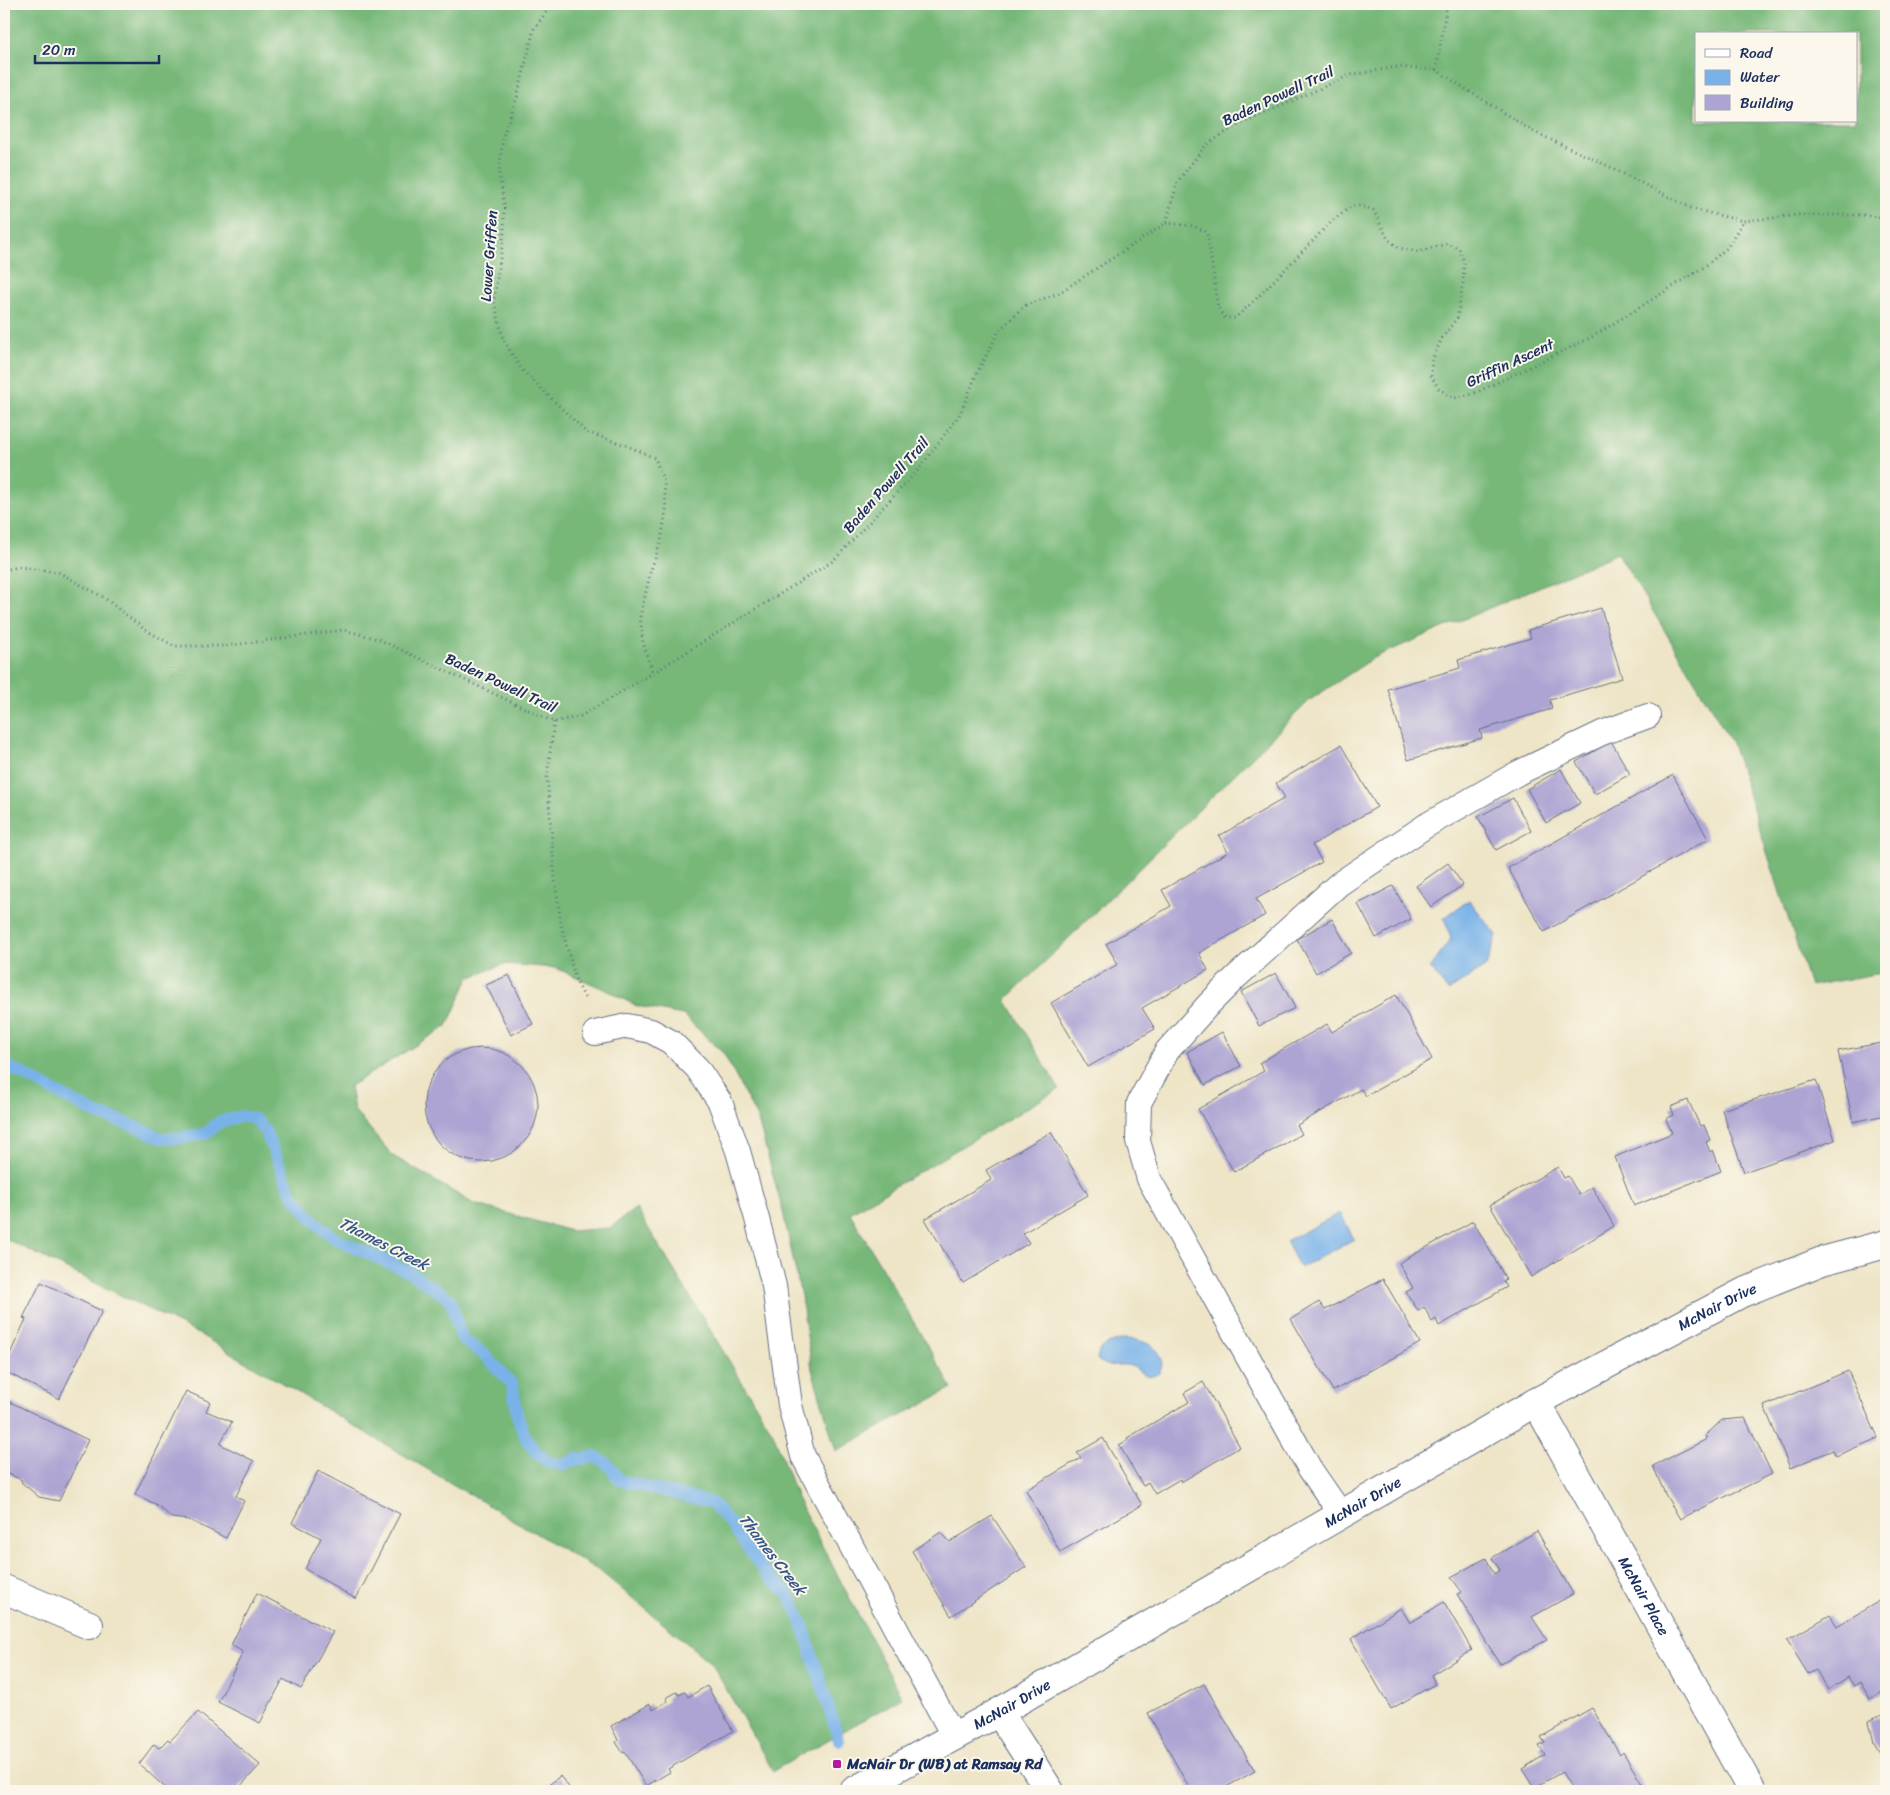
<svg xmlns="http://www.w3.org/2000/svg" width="1890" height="1795" viewBox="0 0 1890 1795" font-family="Sriracha,sans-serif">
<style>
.forest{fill:#77b879;stroke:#49746c;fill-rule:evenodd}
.water{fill:#79b2e9;stroke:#4a70a4}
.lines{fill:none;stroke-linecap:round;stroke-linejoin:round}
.stream{stroke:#79b2e9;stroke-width:12}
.building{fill:#ada4d3}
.service-casing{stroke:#656f83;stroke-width:26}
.minor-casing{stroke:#656f83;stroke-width:30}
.path{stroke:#656f83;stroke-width:3;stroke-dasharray:1 4;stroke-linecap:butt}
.service{stroke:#fff;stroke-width:24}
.minor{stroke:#fff;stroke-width:28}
.poi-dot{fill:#b5179e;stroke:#fbf7ec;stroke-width:2}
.labels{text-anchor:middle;stroke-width:4;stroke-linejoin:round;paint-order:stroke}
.street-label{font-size:15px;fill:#1b2f5e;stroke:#fbf7ec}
.poi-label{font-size:15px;font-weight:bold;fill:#1b2f5e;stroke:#fbf7ec;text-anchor:start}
.water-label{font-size:16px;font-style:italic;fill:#375688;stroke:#fbf7ec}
</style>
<rect width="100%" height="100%" fill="#fbf7ec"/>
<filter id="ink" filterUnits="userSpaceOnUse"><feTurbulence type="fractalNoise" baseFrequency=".02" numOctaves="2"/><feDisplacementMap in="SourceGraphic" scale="10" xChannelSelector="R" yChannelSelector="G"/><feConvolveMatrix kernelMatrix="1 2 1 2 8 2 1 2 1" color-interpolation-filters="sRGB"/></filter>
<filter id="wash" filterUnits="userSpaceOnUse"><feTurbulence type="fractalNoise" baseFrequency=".0096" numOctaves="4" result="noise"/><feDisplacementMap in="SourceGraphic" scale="20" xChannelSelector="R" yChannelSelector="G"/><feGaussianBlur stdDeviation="1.12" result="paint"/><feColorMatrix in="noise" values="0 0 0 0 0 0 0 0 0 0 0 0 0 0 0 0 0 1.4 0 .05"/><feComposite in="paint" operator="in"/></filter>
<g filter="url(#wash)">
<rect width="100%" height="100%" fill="#eee5c7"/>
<path class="forest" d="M4,4H1886V972L1810,986L1732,743L1618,553L1375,657L1310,700L1006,1000L1059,1089L850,1213L952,1388L836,1451L812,1369L801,1296L783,1212L758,1120L724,1054L683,1015L637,1006L604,989L556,968L504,964L469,978L447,1026L350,1086L354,1110L393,1156L474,1204L571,1231L610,1228L636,1208L773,1433L797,1498L902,1698L773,1771L712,1664L601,1572L199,1334L4,1238ZM1696,34H1856V121H1696Z"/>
<path class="water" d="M1469,900L1497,935L1486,966L1448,991L1430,967L1451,939L1444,918Z
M1340,1213L1354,1239L1300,1268L1286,1241Z
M1124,1339C1142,1340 1158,1343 1163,1363L1159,1373C1156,1375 1152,1377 1148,1376C1140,1374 1136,1366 1127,1365C1117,1364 1104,1369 1097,1359L1100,1349L1108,1344Z"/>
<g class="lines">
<path class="stream" d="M4,1064L97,1114L124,1122L161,1138H181L207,1133L219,1122L242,1116L255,1119L265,1131L292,1194L312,1219L334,1238L409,1272L450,1299L462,1339L485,1355L512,1384L518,1418L526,1439L537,1453L548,1462L562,1465L577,1459L596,1457L609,1465L619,1480L712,1503L730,1523L766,1574L789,1594L802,1623L839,1740"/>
</g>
<g id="blocks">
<path class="building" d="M1601,608L1622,678L1550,700L1552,709L1480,730L1482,738L1408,760L1388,689L1460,668L1458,660L1531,638L1528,630Z
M1611,741L1630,774L1595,794L1576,762Z
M1341,745L1377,807L1312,845L1322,862L1256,899L1265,915L1199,953L1208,970L1142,1008L1155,1029L1088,1067L1051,1003L1118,964L1106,944L1171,906L1162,890L1228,852L1219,836L1285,798L1276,783Z
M1561,769L1580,803L1546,823L1527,789Z
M1673,775L1708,839L1544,932L1508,868Z
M1513,798L1531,831L1496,850L1478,817Z
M1448,863L1463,885L1431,907L1416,886Z
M1393,886L1411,919L1376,938L1358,904Z
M1332,919L1351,953L1316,973L1297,939Z
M1276,973L1295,1008L1259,1026L1241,992Z
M509,975L533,1024L511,1035L486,985Z
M1396,995L1432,1059L1366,1096L1361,1089L1297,1125L1302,1134L1234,1172L1198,1109L1264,1071L1259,1063L1327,1024L1332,1032Z
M1222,1032L1241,1066L1205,1085L1187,1052Z
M1886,1042V1115L1853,1122L1838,1051Z
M424 1105a57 57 0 1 1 114 0a57 57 0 1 1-114 0Z
M1816,1080L1835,1140L1744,1172L1722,1110Z
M1688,1100L1700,1126L1704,1125L1710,1140L1706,1142L1710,1152L1713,1150L1721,1171L1634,1206L1615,1157L1672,1133L1666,1119L1674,1115L1671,1107Z
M1051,1132L1088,1195L1023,1233L1029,1243L963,1283L925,1219L991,1180L986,1170Z
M1558,1167L1564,1178L1568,1176L1579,1195L1592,1187L1614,1226L1531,1277L1490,1205Z
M1473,1221L1506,1279L1503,1281L1507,1287L1439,1326L1436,1319L1432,1322L1424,1307L1418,1311L1406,1292L1413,1288L1399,1263Z
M1383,1279L1420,1343L1333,1391L1291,1319L1319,1302L1325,1310Z
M41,1282L102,1311L59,1399L4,1371V1367L26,1319L23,1318Z
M1848,1371L1878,1438L1836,1456L1833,1450L1790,1468L1764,1406Z
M1203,1382L1240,1447L1181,1482L1180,1479L1155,1494L1148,1482L1143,1486L1119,1445L1128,1440L1127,1438L1189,1402L1184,1393Z
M186,1391L210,1402L206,1411L232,1422L220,1444L254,1461L236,1496L244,1501L226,1538L189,1520L172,1518L157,1505L135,1494Z
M4,1399L88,1440L59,1501L39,1497L21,1482L22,1480L4,1472Z
M1745,1418L1772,1474L1680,1519L1665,1494L1653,1466L1707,1439L1705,1436L1722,1420Z
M1103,1438L1142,1505L1060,1552L1026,1490L1081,1458L1077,1453Z
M318,1471L400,1514L356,1599L305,1569L321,1538L292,1523Z
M992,1516L1026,1567L951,1616L912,1551L941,1532L950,1542Z
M1537,1531L1573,1594L1532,1617L1547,1640L1500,1664L1457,1594L1462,1592L1451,1577L1486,1558L1494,1574L1500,1570L1492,1558Z
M257,1593L333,1632L301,1689L283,1679L260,1723L218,1702L243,1652L231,1645Z
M1886,1597V1690L1870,1699L1860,1682L1854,1686L1848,1677L1828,1690L1816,1670L1808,1674L1787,1640L1830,1615L1837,1626Z
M1444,1602L1472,1650L1431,1675L1435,1684L1391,1709L1351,1639L1401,1608L1410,1623Z
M1204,1684L1255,1771L1219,1791H1191L1148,1713Z
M707,1686L733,1731L668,1769L670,1772L646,1786L625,1752L623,1753L616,1742L618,1740L611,1726L650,1704L653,1710L668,1701L666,1698L677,1692L679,1695L685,1692L688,1697Z
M1592,1708L1620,1755L1623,1752L1646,1791H1573L1562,1772L1534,1788L1522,1769L1545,1755L1539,1746L1545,1743L1541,1737Z
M198,1712L260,1765L236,1791H169L139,1764L154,1744L159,1748L168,1739L170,1741Z
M1886,1713V1762L1874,1743L1869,1721Z
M560,1776L572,1791H541Z"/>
</g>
</g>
<g filter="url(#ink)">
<use href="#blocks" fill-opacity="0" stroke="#656f83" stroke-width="1"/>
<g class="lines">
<g class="service-casing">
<path id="service" d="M595,1033L627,1026L651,1031L671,1042L697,1068L720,1102L738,1151L757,1219L774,1286L790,1405L803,1456L954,1737
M1341,1514L1310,1469L1149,1179L1138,1141L1139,1103L1167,1051L1208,1005L1236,977L1339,884L1427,825L1518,773L1602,733L1648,716"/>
</g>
<g class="minor-casing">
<g id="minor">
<path id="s1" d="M1536,1402L1752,1791"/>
<path d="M4,1589L89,1625"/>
<path d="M999,1712L1050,1791"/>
<path id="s2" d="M854,1791L999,1712L1536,1402L1742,1293L1822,1261L1886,1244"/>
</g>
</g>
<path class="path" d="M552,4L534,29L517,98L503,136L499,172L504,204V233L494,300L503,339L521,369L586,432L625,445L655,458L664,482L666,510L661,541L651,570L640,617L643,643L653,673
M1436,70L1447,4
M1166,223L1193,226L1207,232L1218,308L1225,318H1235L1255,300L1332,221L1352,206H1361L1373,210L1388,239L1399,248L1418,252L1446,244L1459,248L1464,262L1463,283L1457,318L1442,338L1432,360L1431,376L1439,389L1454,398L1473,394L1592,337L1704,267L1727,248L1743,221
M4,570L19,567L58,572L103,597L144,629L174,646H226L344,630L378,639L554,722L581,716L653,673L833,561L918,470L960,414L978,371L999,331L1024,306L1059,293L1166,223L1178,181L1206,145L1234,127L1350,75L1397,67L1436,70L1534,132L1604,164L1693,209L1743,221L1799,215H1862L1886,218
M554,722L547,776L555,880L562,929L576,981L586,1000"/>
<use href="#service" class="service"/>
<use href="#minor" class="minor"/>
</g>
</g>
<rect class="poi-dot" x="832" y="1759" width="10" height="10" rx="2.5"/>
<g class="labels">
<g class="street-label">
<text transform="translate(1278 96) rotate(-25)" y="5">Baden Powell Trail</text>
<text transform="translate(489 256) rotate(-86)" y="5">Lower Griffen</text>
<text transform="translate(1510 363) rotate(-25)" y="5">Griffin Ascent</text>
<text transform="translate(886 485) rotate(-49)" y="5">Baden Powell Trail</text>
<text transform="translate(501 683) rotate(25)" y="5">Baden Powell Trail</text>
<text dy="5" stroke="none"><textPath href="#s2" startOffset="990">McNair Drive</textPath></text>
<text dy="5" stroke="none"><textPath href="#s2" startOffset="585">McNair Drive</textPath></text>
<text dy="5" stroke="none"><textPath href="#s1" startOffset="222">McNair Place</textPath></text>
<text dy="5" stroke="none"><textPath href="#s2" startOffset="180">McNair Drive</textPath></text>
</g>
<g class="poi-label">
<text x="847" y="1769">McNair Dr (WB) at Ramsay Rd</text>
</g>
<g class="water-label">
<text transform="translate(384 1243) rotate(27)" y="6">Thames Creek</text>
<text transform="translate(773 1554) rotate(52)" y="6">Thames Creek</text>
</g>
</g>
<rect width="1890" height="1795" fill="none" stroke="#fbf7ec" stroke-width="20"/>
<rect x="1695" y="32" width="162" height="90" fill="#fbf7ec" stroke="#a1a7b3"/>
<rect x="1705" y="49" width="25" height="8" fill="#ffffff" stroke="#a1a7b3"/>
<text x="1740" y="58" font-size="15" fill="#1b2f5e">Road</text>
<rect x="1705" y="70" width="25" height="15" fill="#79b2e9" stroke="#a1a7b3"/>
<text x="1740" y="82" font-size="15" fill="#1b2f5e">Water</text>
<rect x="1705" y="95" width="25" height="15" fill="#ada4d3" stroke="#a1a7b3"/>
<text x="1740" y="108" font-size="15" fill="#1b2f5e">Building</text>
<path d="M35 55v8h124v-8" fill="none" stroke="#1b2f5e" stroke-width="2.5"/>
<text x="42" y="55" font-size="15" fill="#1b2f5e" stroke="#fbf7ec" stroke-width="4" paint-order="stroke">20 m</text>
</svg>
